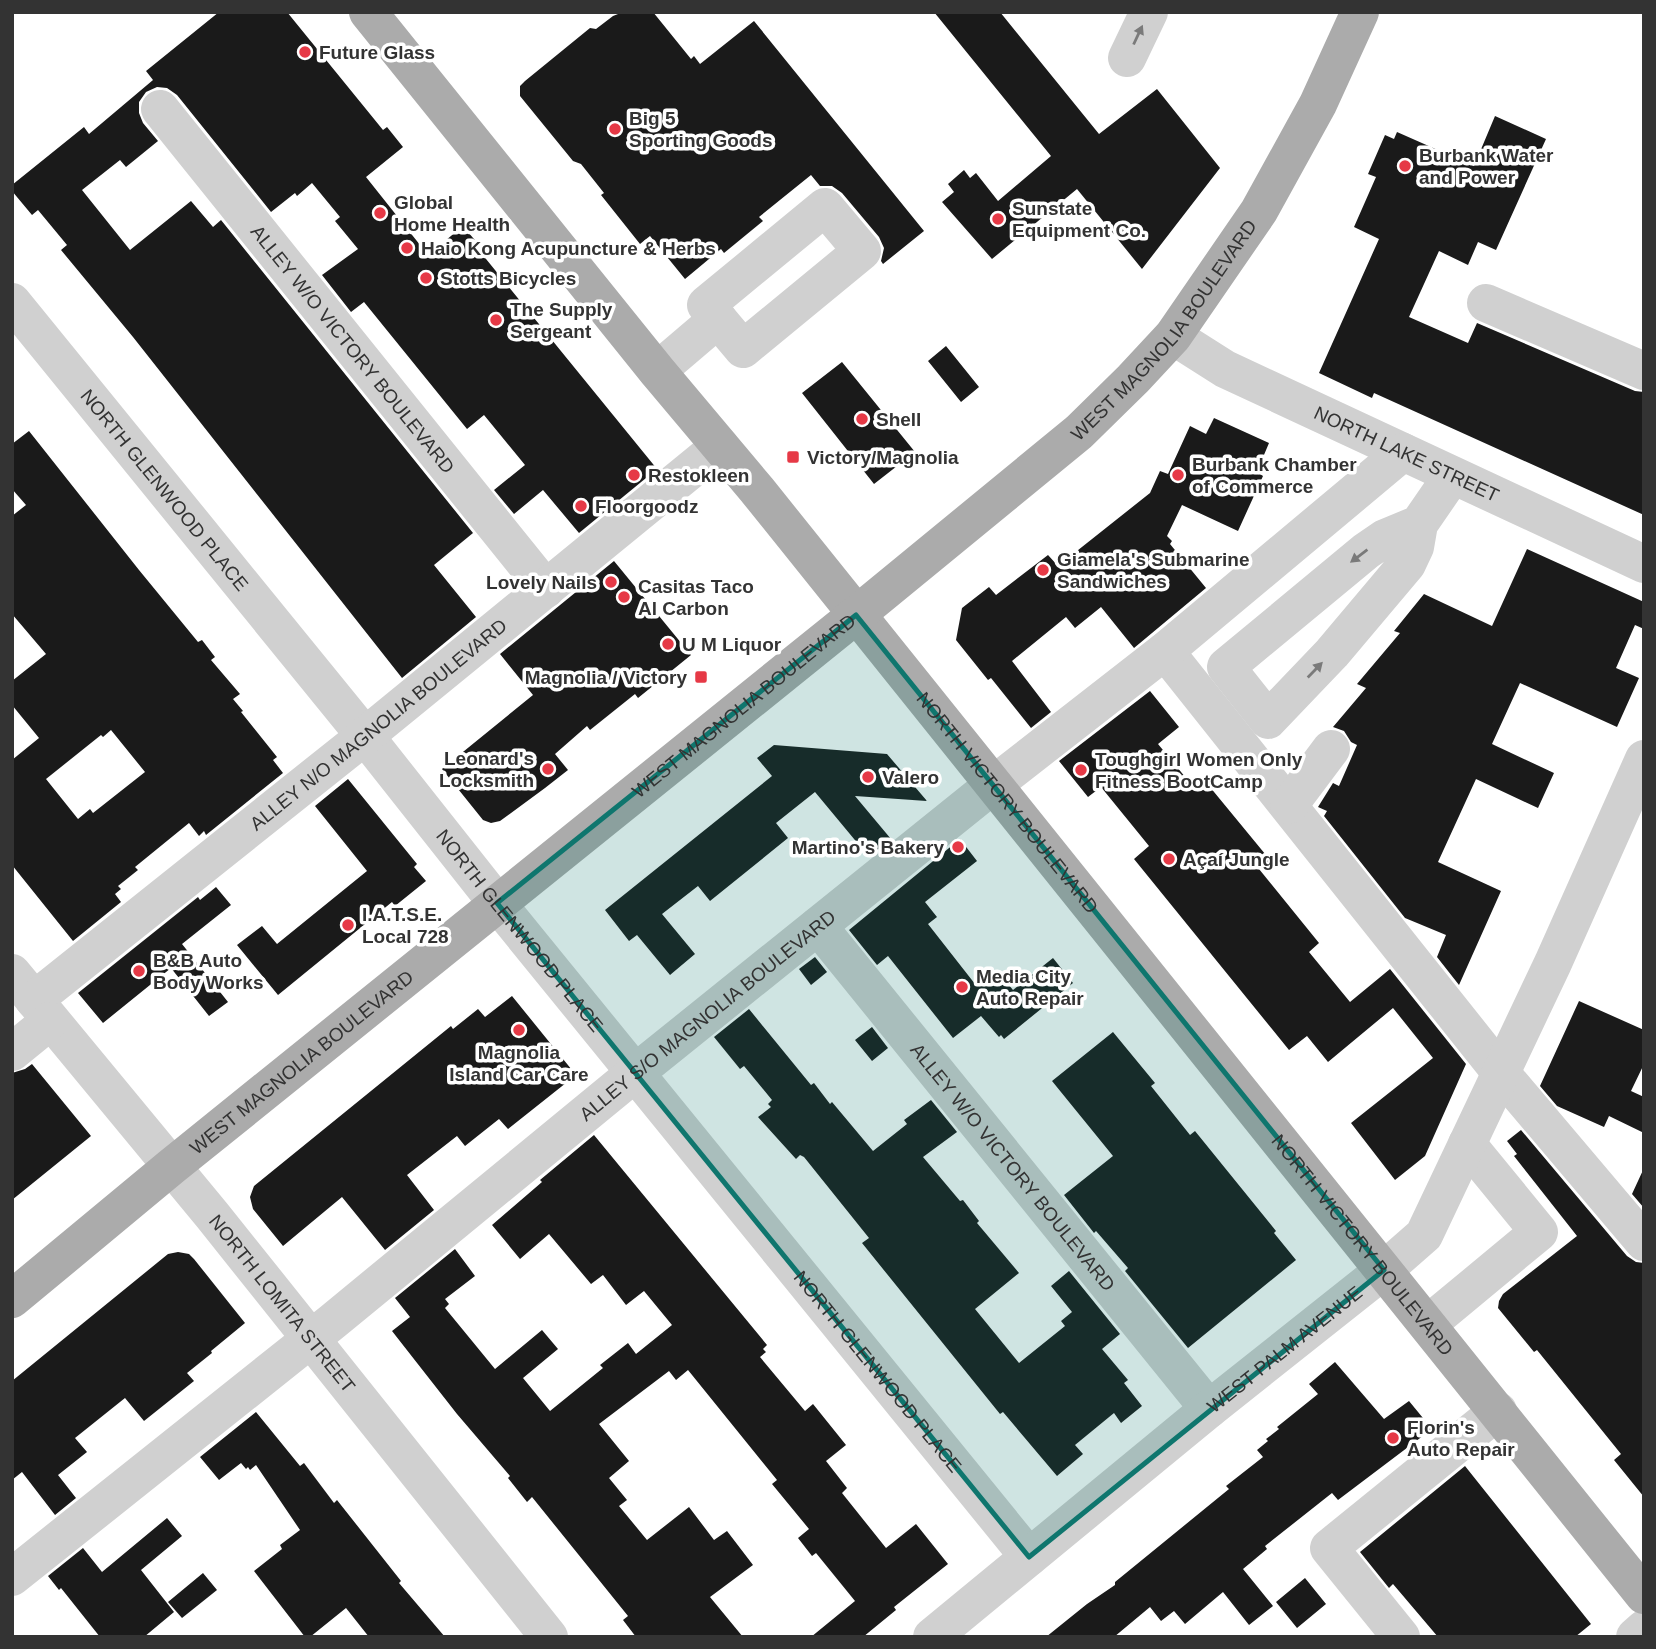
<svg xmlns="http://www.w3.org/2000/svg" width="1656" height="1649" viewBox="0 0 1656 1649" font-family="Helvetica,sans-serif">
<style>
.building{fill:#1a1a1a;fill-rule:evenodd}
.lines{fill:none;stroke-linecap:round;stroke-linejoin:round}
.minor{stroke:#d0d0d0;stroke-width:38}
.major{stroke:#ababab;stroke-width:38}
.oneway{fill:#7a7a7a}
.marked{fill:#0f766e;fill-opacity:0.2;stroke:#0f766e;stroke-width:5;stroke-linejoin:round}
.poi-dot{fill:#e63946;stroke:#fff;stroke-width:2.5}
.labels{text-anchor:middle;stroke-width:7;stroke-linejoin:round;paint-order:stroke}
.poi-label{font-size:19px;font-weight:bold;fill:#333;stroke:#fff;text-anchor:start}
.street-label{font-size:19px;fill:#333;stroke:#fff}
</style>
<rect width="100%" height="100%" fill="#fff"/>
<path class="building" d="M219,12H287L383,130L387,127L403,147L366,177L428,255L463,226L484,251L482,254L657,469L579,533L543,490L514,514L494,490L525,465L484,415L467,429L364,302L351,312L322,275L358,249L335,221L340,217L312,183L297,196L295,193L271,212L177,95L167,88L157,87L146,92L139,102V113L143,123L158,141L126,167L120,160L82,190L130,250L191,201L213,227L221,220L473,533L434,565L476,617L402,678L133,337L61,250L67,245L38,210L32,215L12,191V185L84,127L89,134L153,80L146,71Z
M623,12H653L691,59L694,56L700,64L754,21L924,231L883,264L881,261L884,248L879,237L842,193L832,186H820L811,175L759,217L763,221L724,253L721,249L685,279L650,236L640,244L601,195L604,193L581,164L573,161L520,96V86L525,81L590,28L596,29L613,16Z
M934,12H1000L1099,134L1157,89L1220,168L1142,269L1077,189L992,259L942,202L954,192L948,184L964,170L970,178L976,173L998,201L1051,156Z
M1495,116L1546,139L1496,250L1478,242L1468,265L1439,251L1409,317L1468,343L1477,323L1635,391L1644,392V515L1374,393L1372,398L1319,373L1379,239L1354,227L1376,177L1368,174L1385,135L1394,139L1397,132L1474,166Z
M946,346L979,387L961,402L928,361Z
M842,362L915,452L874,484L802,393Z
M1214,418L1269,443L1261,462L1266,464L1260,474L1263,476L1238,531L1182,505L1167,536L1172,541L1170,544L1206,588L1134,648L1101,607L1075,628L1066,617L1012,661L1051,712L1031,728L991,678L988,680L956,640L962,608L989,587L996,595L1048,555L1058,566L1150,493L1160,471L1168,474L1190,426L1206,434Z
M29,431L139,570L198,642L202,640L215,657L211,660L240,694L233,699L243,711L241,712L277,757L273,760L283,773L206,835L204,831L199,836L189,823L135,867L138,870L118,886L121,889L115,894L121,902L73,941L12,865V760L39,738L12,705V681L46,654L12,614V516L26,505L12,489V444ZM111,730L145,772L93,813L90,809L78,819L46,779L101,735L103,737Z
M1527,549L1644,602V629L1635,625L1616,668L1639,678L1617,727L1520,683L1492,744L1554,773L1538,808L1476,779L1438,862L1501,891L1459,985L1437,957L1446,935L1405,918L1324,816L1327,811L1318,807L1333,783L1339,786L1357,745L1351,742L1344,731L1333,727L1366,688L1357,684L1400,633L1394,631L1424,594L1492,626Z
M614,561L691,655L638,698L635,694L590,730L587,726L555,754L568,770L545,788L500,821L491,823L483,820L442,769L533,695L500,654Z
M1150,691L1179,727L1158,744L1195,789L1205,781L1270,860L1259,869L1319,943L1309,952L1350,1002L1390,969L1466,1064L1425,1156L1395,1180L1351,1123L1433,1058L1393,1008L1328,1062L1307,1036L1289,1050L1134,859L1149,846L1101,787L1088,797L1059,761Z
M774,745L887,754L927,801L855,796L891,839L869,857L815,792L776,823L788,838L710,901L698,886L662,914L695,954L670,975L637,935L629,941L605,910L772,776L757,758Z
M348,779L417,864L414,867L426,881L395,906L392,902L278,995L237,945L262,926L277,944L367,871L315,806Z
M960,839L977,861L925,902L937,917L928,924L975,984L999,973L1013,990L1053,958L1073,983L1004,1039L1001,1035L999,1037L981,1016L953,1038L888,956L877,965L849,930Z
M216,887L231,905L182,944L228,1002L209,1016L171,968L103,1023L78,993L198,897L200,900Z
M815,957L827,972L811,985L799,969Z
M512,996L576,1075L508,1129L499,1119L465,1146L457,1136L407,1175L434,1210L385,1250L342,1197L283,1246L253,1209L250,1197L254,1186L451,1026L453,1029L478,1009L485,1017Z
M1579,1001L1644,1030V1064L1631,1091L1644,1097V1133L1609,1116L1604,1127L1557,1106L1540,1086Z
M749,1009L811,1085L814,1083L830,1104L832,1102L873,1151L907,1124L904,1120L931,1100L957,1132L923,1157L960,1201L963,1200L979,1221L977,1223L1019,1273L975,1309L1019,1363L1065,1326L1061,1321L1072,1312L1051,1286L1069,1271L1120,1334L1102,1349L1128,1380L1124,1383L1142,1406L1121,1423L1114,1413L1075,1445L1083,1454L1057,1476L1003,1412L1000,1414L862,1243L869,1238L804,1157L800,1155L796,1159L758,1117L771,1107L768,1104L772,1100L744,1066L740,1069L714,1037Z
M872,1027L888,1048L872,1061L855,1040Z
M1113,1032L1155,1083L1151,1086L1190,1135L1195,1131L1276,1231L1274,1233L1296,1260L1188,1348L1125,1271L1128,1268L1096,1231L1094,1233L1064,1195L1113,1156L1052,1081Z
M32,1064L91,1136L12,1200V1073L25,1069Z
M1521,1130L1627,1256L1636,1262L1644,1263V1497L1614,1460L1621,1454L1537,1350L1534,1352L1498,1308L1499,1301L1503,1294L1577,1236L1514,1156L1517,1154L1507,1141Z
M594,1135L767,1345L763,1349L766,1352L760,1357L805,1411L813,1404L846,1445L826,1461L847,1488L842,1493L886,1548L916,1524L948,1564L894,1607L896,1610L863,1637H811L855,1601L816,1553L812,1556L798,1538L809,1529L772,1484L777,1480L688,1370L676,1380L669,1371L599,1424L629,1461L609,1478L627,1500L619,1506L647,1540L689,1507L714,1540L727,1531L753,1565L710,1597L743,1637H636L623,1620L628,1616L532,1497L527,1502L508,1478L510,1476L457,1414L392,1331L410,1317L395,1298L455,1249L475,1276L445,1299L449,1304L445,1308L495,1369L542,1330L558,1349L523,1378L550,1411L603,1368L600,1365L628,1343L636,1354L672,1325L644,1291L626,1305L603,1275L591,1284L549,1234L520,1259L492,1225L542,1182L540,1180Z
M1644,1168V1208L1632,1194Z
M178,1252L189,1254L194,1259L245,1323L211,1351L212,1353L187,1373L194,1381L144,1421L125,1398L75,1438L87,1452L58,1475L76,1498L55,1515L22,1472L12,1480V1381L168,1254Z
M1335,1362L1384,1419L1409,1401L1432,1429L1338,1500L1332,1493L1265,1546L1267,1549L1243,1569L1273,1606L1249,1625L1223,1592L1185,1624L1174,1611L1161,1621L1150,1607L1114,1637H1046L1087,1604L1115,1585V1582L1229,1489L1226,1486L1263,1457L1257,1450L1268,1441L1266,1439L1279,1429L1277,1427L1318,1394L1309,1384Z
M256,1412L300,1466L304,1463L334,1503L337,1500L401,1581L399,1583L445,1637H369L346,1608L310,1637H305L254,1571L282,1549L280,1545L300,1530L256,1465L250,1470L248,1467L246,1469L241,1463L219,1480L200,1457Z
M1465,1466L1591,1624L1575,1637H1438L1393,1584L1389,1588L1360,1552Z
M167,1518L182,1536L141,1570L174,1612L144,1637H100L61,1588L59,1590L48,1576L83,1548L102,1572Z
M203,1573L217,1590L182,1618L168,1602Z
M1305,1578L1326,1604L1297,1628L1276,1602Z"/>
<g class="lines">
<g class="minor">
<path d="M1127,58L1149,12"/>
<path id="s1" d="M160,109L546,589"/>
<path d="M825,207L862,251L743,349L706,305Z"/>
<path id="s2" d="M12,302L365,736L497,903L1029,1557"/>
<path d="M1486,303L1644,371"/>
<path id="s3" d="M1173,336L1225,369L1644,564"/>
<path d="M657,371L718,319"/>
<path d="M1419,524L1385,538L1366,551L1226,667L1268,720L1332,653L1407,564L1415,547L1419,524L1452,476"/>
<path d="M1165,651L1501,1073L1644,1242"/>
<path d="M1289,805L1331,749"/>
<path id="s4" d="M818,926L1209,1409"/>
<path id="s5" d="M12,973L212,1215L549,1637"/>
<path id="s6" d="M34,1000L365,736L720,446"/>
<path d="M12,1052L50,1021"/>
<path d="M1428,1324L1539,1232L1467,1144"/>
<path id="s7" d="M12,1577L332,1322L635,1073L993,785L1165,651L1403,452"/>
<path id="s8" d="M932,1637L1209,1409L1384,1270L1424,1235L1553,963L1644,759"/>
<path d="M1401,1637L1329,1548L1498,1411"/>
<path d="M1635,1637L1644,1629"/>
</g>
<g class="major">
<path id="s9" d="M368,12L657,371L757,490L1644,1595"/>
<path id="s10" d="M12,1299L171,1167L856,615L1079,432L1133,379L1173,336L1259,211L1318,104L1360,12"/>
</g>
</g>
<defs><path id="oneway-solid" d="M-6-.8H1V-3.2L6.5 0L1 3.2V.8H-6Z" transform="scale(1.75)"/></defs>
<g class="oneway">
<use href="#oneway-solid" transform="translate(1138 35) rotate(-65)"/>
<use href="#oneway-solid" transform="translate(1359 556) rotate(143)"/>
<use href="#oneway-solid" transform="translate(1315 670) rotate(-46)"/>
</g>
<path class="marked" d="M856,615L1384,1270L1029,1557L497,903Z"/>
<g class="poi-dot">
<circle cx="305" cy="52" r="7"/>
<circle cx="615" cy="129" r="7"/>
<circle cx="1405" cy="166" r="7"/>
<circle cx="380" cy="213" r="7"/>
<circle cx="998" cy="219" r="7"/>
<circle cx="407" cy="248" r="7"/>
<circle cx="426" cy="278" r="7"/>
<circle cx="496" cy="320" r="7"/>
<circle cx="862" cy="419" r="7"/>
<rect x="786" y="450" width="14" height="14" rx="3.5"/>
<circle cx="634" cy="475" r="7"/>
<circle cx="1178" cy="475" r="7"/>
<circle cx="581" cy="506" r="7"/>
<circle cx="1043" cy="570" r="7"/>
<circle cx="611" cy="582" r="7"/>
<circle cx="624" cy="597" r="7"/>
<circle cx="668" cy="644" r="7"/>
<rect x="694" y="670" width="14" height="14" rx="3.5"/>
<circle cx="548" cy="769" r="7"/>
<circle cx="1081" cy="770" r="7"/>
<circle cx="868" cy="777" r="7"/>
<circle cx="958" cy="847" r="7"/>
<circle cx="1169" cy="859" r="7"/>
<circle cx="348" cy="925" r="7"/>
<circle cx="139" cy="971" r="7"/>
<circle cx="962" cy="987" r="7"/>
<circle cx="519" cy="1030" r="7"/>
<circle cx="1393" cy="1438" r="7"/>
</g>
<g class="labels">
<g class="poi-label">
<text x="319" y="59">Future Glass</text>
<text x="629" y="125">Big 5<tspan x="629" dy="22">Sporting Goods</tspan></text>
<text x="1419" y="162">Burbank Water<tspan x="1419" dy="22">and Power</tspan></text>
<text x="394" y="209">Global<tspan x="394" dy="22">Home Health</tspan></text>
<text x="1012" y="215">Sunstate<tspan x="1012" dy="22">Equipment Co.</tspan></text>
<text x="421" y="255">Haio Kong Acupuncture &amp; Herbs</text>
<text x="440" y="285">Stotts Bicycles</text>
<text x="510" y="316">The Supply<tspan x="510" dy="22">Sergeant</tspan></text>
<text x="876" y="426">Shell</text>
<text x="807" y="464">Victory/Magnolia</text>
<text x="1192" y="471">Burbank Chamber<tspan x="1192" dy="22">of Commerce</tspan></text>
<text x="648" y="482">Restokleen</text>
<text x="595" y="513">Floorgoodz</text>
<text x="1057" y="566">Giamela's Submarine<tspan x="1057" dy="22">Sandwiches</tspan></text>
<text x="597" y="589" text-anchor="end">Lovely Nails</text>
<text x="638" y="593">Casitas Taco<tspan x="638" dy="22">Al Carbon</tspan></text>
<text x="682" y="651">U M Liquor</text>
<text x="687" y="684" text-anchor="end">Magnolia / Victory</text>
<text x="534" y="765" text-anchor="end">Leonard's<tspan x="534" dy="22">Locksmith</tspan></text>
<text x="1095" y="766">Toughgirl Women Only<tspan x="1095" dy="22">Fitness BootCamp</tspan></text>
<text x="882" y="784">Valero</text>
<text x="944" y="854" text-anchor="end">Martino's Bakery</text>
<text x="1183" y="866">Açaí Jungle</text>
<text x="362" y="921">I.A.T.S.E.<tspan x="362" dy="22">Local 728</tspan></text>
<text x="153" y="967">B&amp;B Auto<tspan x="153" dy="22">Body Works</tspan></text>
<text x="976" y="983">Media City<tspan x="976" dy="22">Auto Repair</tspan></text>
<text x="519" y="1059" text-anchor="middle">Magnolia<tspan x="519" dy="22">Island Car Care</tspan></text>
<text x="1407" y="1434">Florin's<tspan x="1407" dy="22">Auto Repair</tspan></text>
</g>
<g class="street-label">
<text dy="7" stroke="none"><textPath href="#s10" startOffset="1508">WEST MAGNOLIA BOULEVARD</textPath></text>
<text dy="7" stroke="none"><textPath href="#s1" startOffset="308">ALLEY W/O VICTORY BOULEVARD</textPath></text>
<text dy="7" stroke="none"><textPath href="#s3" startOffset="262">NORTH LAKE STREET</textPath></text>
<text dy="7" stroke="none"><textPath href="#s2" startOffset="242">NORTH GLENWOOD PLACE</textPath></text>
<text dy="7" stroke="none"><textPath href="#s10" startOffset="942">WEST MAGNOLIA BOULEVARD</textPath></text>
<text dy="7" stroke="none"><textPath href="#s6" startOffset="441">ALLEY N/O MAGNOLIA BOULEVARD</textPath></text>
<text dy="7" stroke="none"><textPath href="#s9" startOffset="1017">NORTH VICTORY BOULEVARD</textPath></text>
<text dy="7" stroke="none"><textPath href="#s2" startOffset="808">NORTH GLENWOOD PLACE</textPath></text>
<text dy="7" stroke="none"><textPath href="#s7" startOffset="894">ALLEY S/O MAGNOLIA BOULEVARD</textPath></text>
<text dy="7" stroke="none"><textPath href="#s10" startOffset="374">WEST MAGNOLIA BOULEVARD</textPath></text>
<text dy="7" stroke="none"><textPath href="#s4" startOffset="310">ALLEY W/O VICTORY BOULEVARD</textPath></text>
<text dy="7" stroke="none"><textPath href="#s9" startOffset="1584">NORTH VICTORY BOULEVARD</textPath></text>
<text dy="7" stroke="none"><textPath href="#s5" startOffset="427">NORTH LOMITA STREET</textPath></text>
<text dy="7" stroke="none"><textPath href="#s8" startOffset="455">WEST PALM AVENUE</textPath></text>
<text dy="7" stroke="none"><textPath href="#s2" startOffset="1376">NORTH GLENWOOD PLACE</textPath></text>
</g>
</g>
<rect width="1656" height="1649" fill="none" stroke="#333333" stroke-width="28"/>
</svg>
